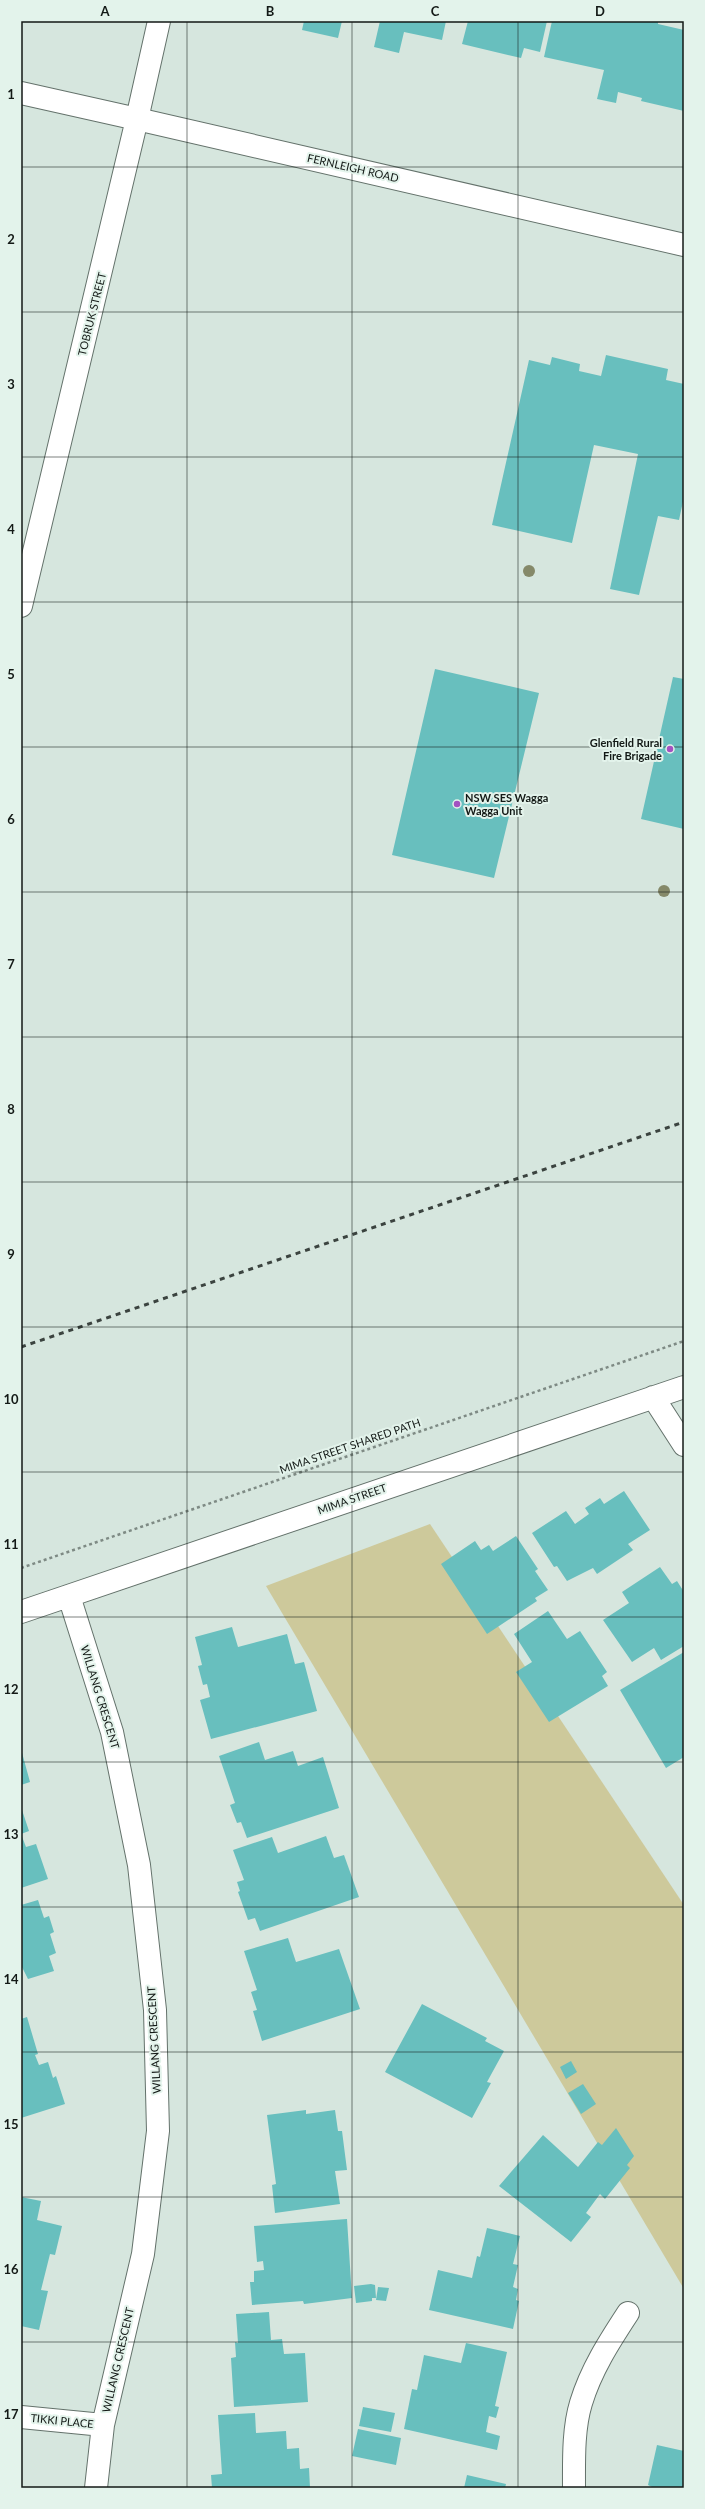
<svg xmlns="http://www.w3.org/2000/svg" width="705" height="2509" viewBox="0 0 705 2509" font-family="Lato,sans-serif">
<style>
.green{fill:#cdc99b}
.building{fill:#68bfbe}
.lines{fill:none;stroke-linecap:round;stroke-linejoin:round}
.street-casing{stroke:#64726b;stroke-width:24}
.secondary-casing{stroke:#64726b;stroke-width:24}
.path{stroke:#7e8a84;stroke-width:2.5;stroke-dasharray:3 3;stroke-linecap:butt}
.street{stroke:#fff;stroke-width:22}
.secondary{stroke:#fff;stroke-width:22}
.rail{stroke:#3b433f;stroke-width:3;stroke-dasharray:5 5;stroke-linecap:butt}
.tree{fill:#858969}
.grid{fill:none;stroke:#131916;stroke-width:1;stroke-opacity:0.55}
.poi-dot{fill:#a351c1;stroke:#e3f3eb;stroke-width:1.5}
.labels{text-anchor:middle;stroke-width:4;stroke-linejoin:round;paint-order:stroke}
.street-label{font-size:11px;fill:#131916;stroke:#e3f3eb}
.poi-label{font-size:11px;font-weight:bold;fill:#131916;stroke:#e3f3eb;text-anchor:end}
.neatline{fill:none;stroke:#131916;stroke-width:1.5}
.grid-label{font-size:13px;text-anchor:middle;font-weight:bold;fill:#131916}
</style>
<rect width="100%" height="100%" fill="#d6e6de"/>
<path class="green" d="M430,1524L684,1905V2289L266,1586Z"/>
<path class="building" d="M304,21H342L338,38L302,30Z
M380,21H446L442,40L404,32L399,53L374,47Z
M468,21H547L540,52L524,48L521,58L462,44Z
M552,21H658V24L684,30V111L641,101L642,98L618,92L616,103L597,99L604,70L544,57Z
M606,355L668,369L666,380L684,384V497L679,520L658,516L639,595L610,589L638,454L594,445L572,543L492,525L529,360L550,365L552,357L580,364L579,371L601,376Z
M435,669L539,693L494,878L392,855Z
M673,677L684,679V829L641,819Z
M624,1491L650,1530L628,1544L633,1550L597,1574L593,1568L567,1581L557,1566L554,1567L532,1533L566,1511L575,1524L589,1514L585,1508L600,1498L604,1504Z
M516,1536L538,1569L535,1571L548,1590L535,1598L537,1601L487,1634L441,1564L475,1541L481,1550L489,1545L493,1551Z
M660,1567L672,1584L677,1581L684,1592V1646L661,1660L654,1648L632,1662L603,1620L629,1603L622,1592Z
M548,1611L567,1639L580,1631L607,1672L602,1676L608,1686L549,1722L516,1672L532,1662L514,1634Z
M232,1627L238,1647L287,1634L295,1664L304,1662L317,1711L211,1739L200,1700L210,1697L207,1684L203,1685L198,1666L202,1665L195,1637Z
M684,1652V1757L666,1768L620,1690Z
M259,1742L265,1760L293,1751L298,1766L323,1757L339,1808L247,1838L241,1822L237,1823L230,1805L235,1803L219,1756Z
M21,1749L30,1782L21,1785Z
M21,1807L29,1831L21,1834Z
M21,1834L26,1847L36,1844L48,1879L21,1888Z
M326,1836L334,1858L344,1855L359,1897L260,1931L255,1918L248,1920L238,1892L240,1891L237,1882L244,1880L233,1850L272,1837L278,1853Z
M38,1900L44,1918L49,1916L54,1932L50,1934L56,1953L49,1956L54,1971L28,1979L21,1965V1905Z
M288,1938L296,1962L339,1949L360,2009L262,2041L253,2011L257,2010L251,1992L257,1990L244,1951Z
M422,2004L487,2038L485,2041L504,2051L487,2082L491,2083L472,2118L385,2072Z
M27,2017L38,2054L35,2055L39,2065L48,2062L53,2078L56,2076L65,2104L21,2118V2019Z
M571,2061L577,2072L566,2079L560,2067Z
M583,2084L596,2104L581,2114L568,2093Z
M306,2110V2114L335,2110L338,2131H342L347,2170L335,2171L340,2204L275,2213L272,2185L276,2184L267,2115Z
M616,2128L634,2156L627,2165L630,2168L605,2199L600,2194L586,2213L591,2217L571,2242L499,2186L543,2135L578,2167L598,2142L602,2145Z
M21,2197L41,2201L37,2220L62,2226L55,2255L50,2254L41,2290L48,2291L39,2330L21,2326Z
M347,2219L352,2298L304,2304L303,2301L252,2305L250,2282H254V2271L264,2270L263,2261L257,2262L254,2226Z
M487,2228L520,2236L513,2264L518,2265L513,2287L518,2289L516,2300L519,2301L513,2329L429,2310L438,2270L472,2278L477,2256L480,2257Z
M371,2284L375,2285L376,2298H372V2301L356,2303L354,2286Z
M378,2287L389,2288L386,2301L376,2300Z
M269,2312L271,2340L282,2339L284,2354L305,2353L308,2402L234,2407L231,2358L236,2357L235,2342L238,2343L236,2314Z
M466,2343L507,2352L495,2406L499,2407L496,2418L489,2416L486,2432L500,2436L497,2450L404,2429L412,2389L417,2390L424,2355L461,2363Z
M363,2407L395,2413L391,2432L359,2426Z
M255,2413L256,2433L286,2431L287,2449L299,2448L300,2469L309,2468L310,2488H212L211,2475L222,2474L218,2415Z
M358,2429L401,2438L396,2465L352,2456Z
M657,2445L684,2451V2488H654L648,2485Z
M467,2475L506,2484L505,2488H464Z"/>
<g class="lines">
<g class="street-casing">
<path id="street" d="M21,93L137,119L21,606
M653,1397L684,1445
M69,1596L112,1732L139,1865L155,2010L158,2131L143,2254L103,2425L96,2488
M21,1612L684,1387
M21,2417L103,2425
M574,2488C574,2461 573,2429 581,2403C591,2370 609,2342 628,2313"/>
</g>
<g class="secondary-casing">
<path id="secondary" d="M159,21L137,119L684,245"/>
</g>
<path class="path" d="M21,1568L684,1341"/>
<use href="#street" class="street"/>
<use href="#secondary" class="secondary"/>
<path class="rail" d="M21,1347L684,1122"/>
</g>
<g class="tree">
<circle cx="529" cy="571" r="6"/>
<circle cx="664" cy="891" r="6"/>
</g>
<path class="grid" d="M187,21V2488M352,21V2488M518,21V2488M21,167H684M21,312H684M21,457H684M21,602H684M21,747H684M21,892H684M21,1037H684M21,1182H684M21,1327H684M21,1472H684M21,1617H684M21,1762H684M21,1907H684M21,2052H684M21,2197H684M21,2342H684"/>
<g class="poi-dot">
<circle cx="670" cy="749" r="4"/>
<circle cx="457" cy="804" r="4"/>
</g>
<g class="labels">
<g class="street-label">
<text transform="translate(353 168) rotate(13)" y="4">FERNLEIGH ROAD</text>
<text transform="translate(92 314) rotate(-76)" y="4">TOBRUK STREET</text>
<text transform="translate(350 1446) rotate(-19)" y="4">MIMA STREET SHARED PATH</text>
<text transform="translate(352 1499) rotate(-19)" y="4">MIMA STREET</text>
<text transform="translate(100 1697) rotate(73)" y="4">WILLANG CRESCENT</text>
<text transform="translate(154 2040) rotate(-93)" y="4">WILLANG CRESCENT</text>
<text transform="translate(118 2360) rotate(-77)" y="4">WILLANG CRESCENT</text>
<text transform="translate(62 2421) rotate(6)" y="4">TIKKI PLACE</text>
</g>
<g class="poi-label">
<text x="662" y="747">Glenfield Rural<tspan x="662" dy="13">Fire Brigade</tspan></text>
<text x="465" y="802" text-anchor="start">NSW SES Wagga<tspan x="465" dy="13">Wagga Unit</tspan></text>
</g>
</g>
<rect width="705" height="2509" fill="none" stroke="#e3f3eb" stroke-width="44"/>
<rect x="22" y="22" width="661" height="2465" class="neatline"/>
<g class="grid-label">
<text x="105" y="16">A</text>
<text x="270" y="16">B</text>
<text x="435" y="16">C</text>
<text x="600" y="16">D</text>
<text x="11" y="99">1</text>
<text x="11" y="244">2</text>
<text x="11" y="389">3</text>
<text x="11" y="534">4</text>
<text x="11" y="679">5</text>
<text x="11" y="824">6</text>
<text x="11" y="969">7</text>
<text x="11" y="1114">8</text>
<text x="11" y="1259">9</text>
<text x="11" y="1404">10</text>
<text x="11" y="1549">11</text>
<text x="11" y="1694">12</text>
<text x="11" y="1839">13</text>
<text x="11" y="1984">14</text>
<text x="11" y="2129">15</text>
<text x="11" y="2274">16</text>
<text x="11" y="2419">17</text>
</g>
</svg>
